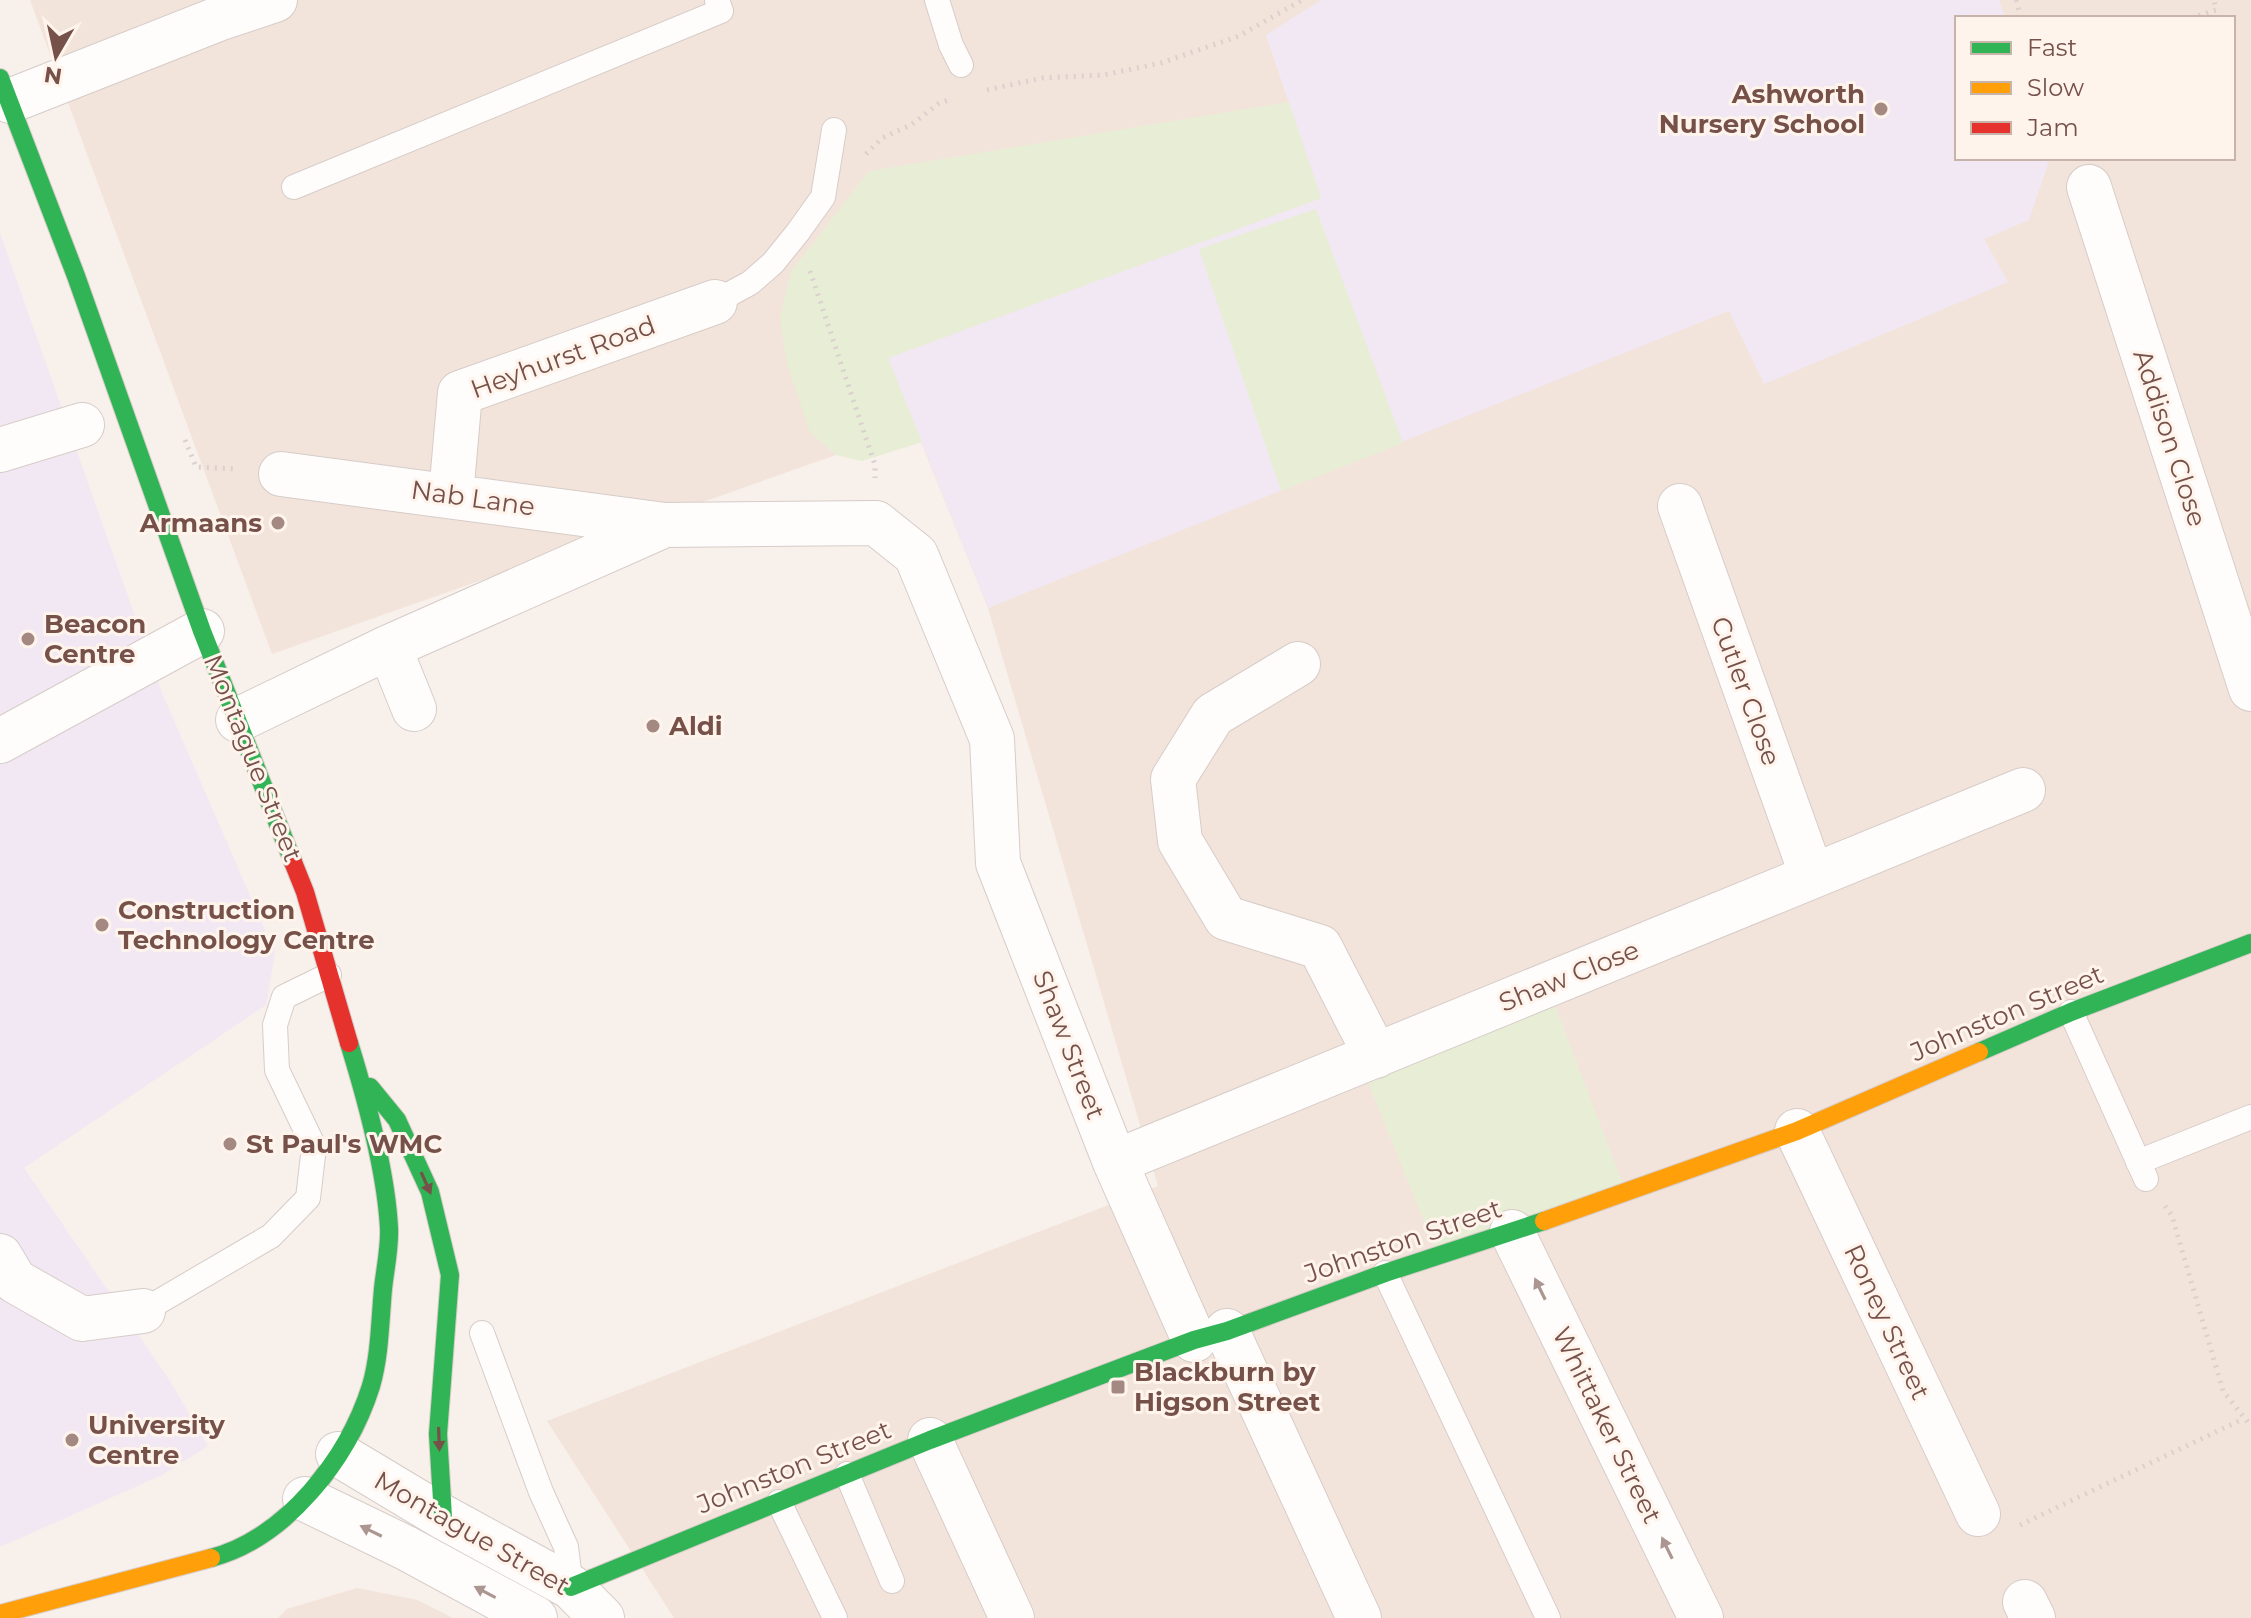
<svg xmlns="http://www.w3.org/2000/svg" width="2251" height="1618" viewBox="0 0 2251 1618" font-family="Montserrat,sans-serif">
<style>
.residential{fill:#f3e4db;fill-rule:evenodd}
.education{fill:#f1e8f3}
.green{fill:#e8edd5}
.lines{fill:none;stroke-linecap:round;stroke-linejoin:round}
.lane-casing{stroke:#d6ccc8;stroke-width:26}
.street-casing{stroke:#d6ccc8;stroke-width:46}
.fast-casing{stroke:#d7cbc8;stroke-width:20}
.slow-casing{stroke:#d7cbc8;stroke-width:20}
.jam-casing{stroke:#d7cbc8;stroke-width:20}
.path{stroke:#dad0ce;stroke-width:5;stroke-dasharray:2 6;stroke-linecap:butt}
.lane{stroke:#fefdfc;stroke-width:24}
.street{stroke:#fefdfc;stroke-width:44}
.fast{stroke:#30b455;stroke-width:18}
.slow{stroke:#ff9f0a;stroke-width:18}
.jam{stroke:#e5322d;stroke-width:18}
.oneway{fill:#76514a}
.oneway2{fill:#ac9691}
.poi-dot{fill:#a48982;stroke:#fff4ec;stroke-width:3}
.labels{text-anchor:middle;stroke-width:6;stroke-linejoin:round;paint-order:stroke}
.poi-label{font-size:26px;font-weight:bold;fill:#76514a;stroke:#fff4ec;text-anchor:start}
.street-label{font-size:26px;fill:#76514a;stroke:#fff4ec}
</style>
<rect width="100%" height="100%" fill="#f8f0eb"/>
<path class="residential" d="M30,0H2251V1618H674L547,1421L1158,1186L988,608L921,442L836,455L272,654ZM1957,18H2233V158H1957Z
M357,1588L417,1600L453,1618H278L287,1609Z"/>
<path class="education" d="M1321,0H1999L2005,18H1957V158H2050L2029,220L1984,239L2008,282L1764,384L1729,311L988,608L888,358L1321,198L1266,35Z
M0,233L162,693L275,953L266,1005L24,1168L170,1381L208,1446L162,1475L0,1547Z"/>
<path class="green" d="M1289,102L1321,198L888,358L922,442L862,461L836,455L810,432L787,364L780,319L790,273L869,171Z
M1316,209L1403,443L1281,491L1199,249Z
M1547,985L1626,1192L1438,1256L1360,1062Z"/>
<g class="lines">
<g class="lane-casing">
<path id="lane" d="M937,0L951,45L961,65
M294,187L721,11L717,0
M715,302L750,283L773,263L798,232L823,197L834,130
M2071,1012L2146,1179
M2138,1162L2251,1117
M1385,1273L1548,1618
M143,1311L271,1236L308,1198L314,1147L277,1070L275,1025L284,997L329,975
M482,1333L541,1492L566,1547L571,1587
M847,1474L892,1581
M779,1502L835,1618"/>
</g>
<g class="street-casing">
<path id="street" d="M10,101L218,19L275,0
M2089,187L2251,689
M0,450L82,425
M281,474L665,525L876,523L916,555L992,739L998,863L1115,1162L1194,1340
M451,495L460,393L715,302
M1680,506L1812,876
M389,647L414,709
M1298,664L1213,715L1173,779L1180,841L1226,918L1320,947L1376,1056
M238,720L389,647L665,525
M0,741L202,631
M1797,1131L1978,1514
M1115,1162L2023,790
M1512,1232L1701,1618
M0,1256L15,1281L82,1319L143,1311
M1227,1331L1359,1618
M930,1440L1012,1618
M338,1454L443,1517L571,1587L602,1618
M305,1499L406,1548L535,1618
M2025,1602L2033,1618"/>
</g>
<g class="fast-casing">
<path id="fast" d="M0,78L76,276L202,631L293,862
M1979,1052L2071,1012L2251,943
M370,1087L397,1120L430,1192L450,1275L438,1434L443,1517
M211,1558C286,1538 348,1459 371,1386C380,1355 380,1321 383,1289C385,1269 390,1248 389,1228C386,1171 366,1098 349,1043
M571,1587L930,1440L1194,1340L1227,1331L1385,1273L1544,1221"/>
</g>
<g class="slow-casing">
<path id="slow" d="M1544,1221L1797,1131L1979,1052
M0,1614L211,1558"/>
</g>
<g class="jam-casing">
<path id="jam" d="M293,862L305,892L349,1043"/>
</g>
<path class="path" d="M2016,0L2021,18
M2191,18L2216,10L2214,0
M987,90L1042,78L1103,75L1161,63L1239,36L1302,0
M866,154L882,138L911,125L938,104L951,99
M810,271L875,465V478
M185,440L196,467L237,469
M2165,1206L2172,1216L2223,1391L2251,1426
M2020,1525L2243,1419"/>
<use href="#lane" class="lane"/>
<use href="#street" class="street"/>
<use href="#fast" class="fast"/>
<use href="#slow" class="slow"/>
<use href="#jam" class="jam"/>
</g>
<defs><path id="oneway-solid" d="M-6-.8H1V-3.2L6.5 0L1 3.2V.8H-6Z" transform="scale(2)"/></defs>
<g class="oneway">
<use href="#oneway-solid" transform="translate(426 1183) rotate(66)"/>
<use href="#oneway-solid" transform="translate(439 1439) rotate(88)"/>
</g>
<g class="oneway2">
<use href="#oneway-solid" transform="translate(1540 1289) rotate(-116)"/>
<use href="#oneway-solid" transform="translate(371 1531) rotate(-154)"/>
<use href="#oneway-solid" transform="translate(1667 1548) rotate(-116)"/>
<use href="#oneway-solid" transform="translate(485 1592) rotate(-152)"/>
</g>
<g class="poi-dot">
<circle cx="1881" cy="109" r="8"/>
<circle cx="278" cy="523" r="8"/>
<circle cx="28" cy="639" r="8"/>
<circle cx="653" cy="726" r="8"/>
<circle cx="102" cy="925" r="8"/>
<circle cx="230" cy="1144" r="8"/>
<rect x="1110" y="1379" width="16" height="16" rx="4"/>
<circle cx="72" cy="1440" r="8"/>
</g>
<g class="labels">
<g class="poi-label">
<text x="1865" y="103" text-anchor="end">Ashworth<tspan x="1865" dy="30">Nursery School</tspan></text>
<text x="262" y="532" text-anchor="end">Armaans</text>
<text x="44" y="633">Beacon<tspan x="44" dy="30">Centre</tspan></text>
<text x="669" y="735">Aldi</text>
<text x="118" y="919">Construction<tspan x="118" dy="30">Technology Centre</tspan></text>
<text x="246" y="1153">St Paul's WMC</text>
<text x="1134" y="1381">Blackburn by<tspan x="1134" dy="30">Higson Street</tspan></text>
<text x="88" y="1434">University<tspan x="88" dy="30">Centre</tspan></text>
</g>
<g class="street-label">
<text transform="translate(563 357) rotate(-20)" y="9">Heyhurst Road</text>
<text transform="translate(2170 438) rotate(72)" y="9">Addison Close</text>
<text transform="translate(473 498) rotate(8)" y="9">Nab Lane</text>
<text transform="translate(1746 691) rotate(70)" y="9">Cutler Close</text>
<text transform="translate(253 758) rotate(68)" y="9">Montague Street</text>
<text transform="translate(1569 976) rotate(-22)" y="9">Shaw Close</text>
<text transform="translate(2007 1013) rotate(-23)" y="9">Johnston Street</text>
<text transform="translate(1069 1045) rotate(69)" y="9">Shaw Street</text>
<text transform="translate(1403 1241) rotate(-19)" y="9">Johnston Street</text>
<text transform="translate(1887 1322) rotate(65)" y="9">Roney Street</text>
<text transform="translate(1607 1425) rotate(64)" y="9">Whittaker Street</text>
<text transform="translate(794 1467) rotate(-22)" y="9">Johnston Street</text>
<text transform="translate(472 1533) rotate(30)" y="9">Montague Street</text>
</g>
</g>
<rect x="1955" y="16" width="280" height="144" fill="#fff4ec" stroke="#c8b3ab" stroke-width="2"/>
<rect x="1971" y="42" width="40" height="12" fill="#30b455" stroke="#c8b3ab" stroke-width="2"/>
<text x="2027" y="56" font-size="24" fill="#76514a">Fast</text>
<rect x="1971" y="82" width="40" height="12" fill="#ff9f0a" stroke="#c8b3ab" stroke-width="2"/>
<text x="2027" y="96" font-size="24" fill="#76514a">Slow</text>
<rect x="1971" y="122" width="40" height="12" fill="#e5322d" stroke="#c8b3ab" stroke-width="2"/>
<text x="2027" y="136" font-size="24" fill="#76514a">Jam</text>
<g transform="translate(56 56) rotate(189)" stroke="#fff4ec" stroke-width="6" paint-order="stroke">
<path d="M0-6L14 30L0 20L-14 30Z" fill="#76514a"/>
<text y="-12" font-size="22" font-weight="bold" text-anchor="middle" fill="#76514a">N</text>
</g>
</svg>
